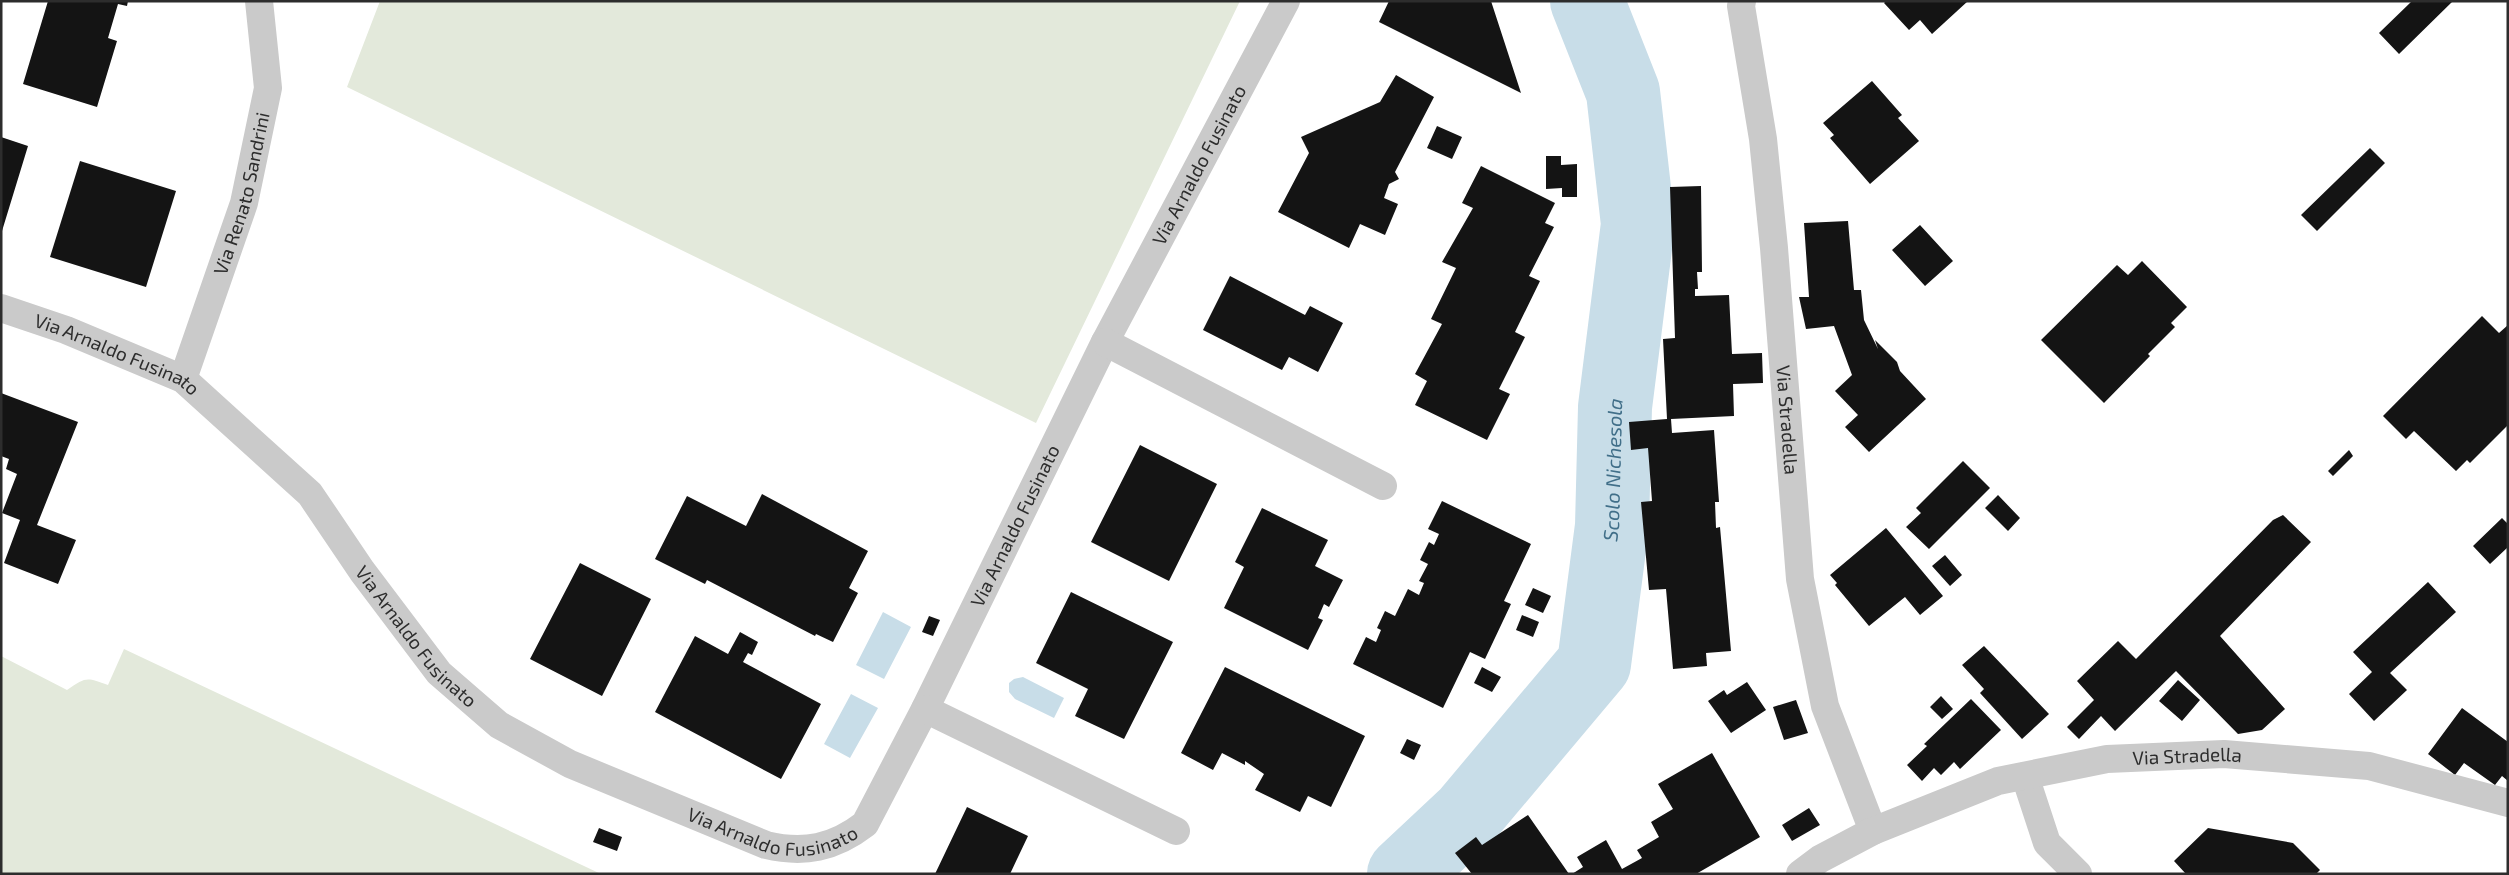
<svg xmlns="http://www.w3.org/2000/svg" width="2509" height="875" viewBox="0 0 2509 875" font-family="'Exo 2',sans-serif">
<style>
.green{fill:#e3e9db}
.water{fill:#c8dde8}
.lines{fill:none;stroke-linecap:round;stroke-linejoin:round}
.river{stroke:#c8dde8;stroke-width:74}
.building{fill:#141414}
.minor{stroke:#cacaca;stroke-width:28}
.labels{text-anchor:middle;stroke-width:5;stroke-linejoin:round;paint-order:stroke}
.street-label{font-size:19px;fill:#2d2d2d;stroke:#fff}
.water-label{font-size:20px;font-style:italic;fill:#416f89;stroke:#fff}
</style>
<rect width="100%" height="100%" fill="#fff"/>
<path class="green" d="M380,1H1240L1036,423L347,87Z
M124,649L601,874H1V656L67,690C86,677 86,677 108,685Z"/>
<path class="water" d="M883,612L911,627L884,679L856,665Z
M1023,677L1064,698L1054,718L1015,699L1009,692V683L1014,679Z
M851,694L878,708L850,758L824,744Z"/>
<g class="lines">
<path class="river" id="s1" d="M1404,874L1467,815L1594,664L1612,526L1615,407L1638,224L1623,92L1587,1"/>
</g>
<path class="building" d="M48,1H128L127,6L118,4L108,38L117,41L97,107L23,84Z
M1389,1H1491L1521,93L1379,22Z
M1886,1H1968L1932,34L1920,20L1909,30L1884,3Z
M2412,1H2453L2399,54L2379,33Z
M1396,75L1434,97L1395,172L1399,179L1389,184L1384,198L1398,204L1385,235L1360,224L1349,248L1278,212L1309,153L1301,137L1380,102Z
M1872,81L1902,115L1898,118L1919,141L1870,184L1830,138L1834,135L1823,123Z
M1437,126L1462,137L1452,159L1427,148Z
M1,137L28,146L2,231H1Z
M2370,148L2385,163L2317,231L2301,215Z
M1546,156H1561V165L1577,164V197H1562V188L1546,189Z
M80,161L176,191L146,287L50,257Z
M1481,166L1555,203L1545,223L1554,227L1529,276L1540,281L1515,332L1525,337L1499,389L1510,394L1487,440L1415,405L1427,381L1415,374L1442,324L1431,319L1456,268L1442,262L1473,208L1462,203Z
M1701,186L1702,272H1697L1698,289H1695V296L1729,295L1732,354L1762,353L1763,383L1733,384L1734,416L1671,419L1672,433L1714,430L1719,502H1715L1716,528L1720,527L1731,651L1706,653L1707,666L1673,669L1666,589L1649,590L1641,502L1652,501L1648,448L1631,450L1629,422L1667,419L1663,339L1675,338L1670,187Z
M1848,221L1854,290H1861L1864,320L1878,349L1875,340L1897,362L1900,371L1926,399L1869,452L1845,427L1858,415L1835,391L1852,375L1834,326L1806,329L1799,297H1809L1804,223Z
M1920,225L1953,261L1925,286L1892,250Z
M2142,261L2187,307L2171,323L2175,327L2148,354L2150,356L2104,403L2041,340L2117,265L2128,275Z
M1230,276L1305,315L1310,306L1343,323L1318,372L1289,357L1282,370L1203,330Z
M2482,316L2499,333L2508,325V425L2470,463L2467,460L2456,471L2414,431L2406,439L2383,416Z
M1,393L78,422L37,525L76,540L58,584L4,563L20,520L2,513L17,474L6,469L9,459L1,456Z
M1140,445L1217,484L1169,581L1091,542Z
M2349,450L2353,456L2333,476L2328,471Z
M1963,461L1990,488L1929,549L1906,527L1921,513L1916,508Z
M762,494L868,551L849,588L858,593L833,642L816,634L815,636L707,580L705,584L655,559L687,496L746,526Z
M1998,495L2020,518L2008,531L1985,508Z
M1442,501L1531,544L1504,601L1511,604L1485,659L1470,652L1443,708L1353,664L1366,637L1376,642L1381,630L1377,628L1385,611L1395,616L1408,589L1419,595L1424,583L1419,581L1428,564L1420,560L1429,542L1434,545L1439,534L1428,529Z
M1262,508L1328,540L1315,566L1343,580L1329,607L1324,604L1318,618L1323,620L1308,650L1224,608L1244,567L1235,562Z
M2283,515L2311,542L2220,636L2285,709L2262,730L2238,734L2176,671L2115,731L2101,716L2079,739L2067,727L2094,700L2077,681L2118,641L2136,659L2273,520Z
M2502,518L2508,524V547L2490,564L2473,546Z
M1886,528L1943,596L1920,615L1905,597L1869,626L1835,585L1837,583L1830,575Z
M1945,555L1962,575L1950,586L1932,566Z
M580,563L651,599L602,696L530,659Z
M2428,582L2456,612L2390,673L2407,690L2374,721L2349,694L2372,672L2353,652Z
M1533,588L1551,596L1543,613L1525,605Z
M1071,592L1173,642L1124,739L1075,716L1088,689L1036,663Z
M1522,615L1539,622L1533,637L1516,630Z
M929,616L940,620L933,636L922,632Z
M740,632L758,642L752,655L748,653L743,662L821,704L781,779L655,712L695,636L728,654Z
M1984,646L2049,714L2022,739L1980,693L1984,689L1962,665Z
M1225,667L1365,736L1331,807L1308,796L1300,812L1255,790L1264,774L1245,761V765L1222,753L1213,770L1181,753Z
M1482,667L1501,677L1492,692L1474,683Z
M2178,680L2200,700L2182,721L2159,701Z
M1747,682L1766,710L1731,733L1708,701L1724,690L1727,695Z
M1941,696L1953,709L1942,719L1930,707Z
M1971,699L2001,730L1960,769L1954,762L1941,775L1934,768L1922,781L1907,765L1927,746L1924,744Z
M1796,700L1808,733L1784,740L1773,707Z
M2462,708L2508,742V781L2502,776L2495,785L2464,763L2455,775L2428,754Z
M1407,739L1421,745L1414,760L1400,753Z
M1712,753L1760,837L1696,874H1572L1583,867L1577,857L1606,840L1622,869L1642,858L1637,850L1659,837L1651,822L1673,809L1658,784Z
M967,807L1028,836L1010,874H935Z
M1809,808L1820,825L1792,841L1782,825Z
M1528,815L1569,874H1472L1455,853L1476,837L1482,845Z
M599,828L622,837L617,851L593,842Z
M2208,828L2293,843L2320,870L2316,874H2186L2174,861Z"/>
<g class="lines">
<g class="minor">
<path id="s2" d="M1742,1L1741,6L1763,139L1774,248L1800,579L1825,706L1873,831"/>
<path id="s3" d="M1,308L66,330L183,379L310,494L362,571L439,673L499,725L570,764L766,845C804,854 834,848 865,824L925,709L1105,342L1286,1"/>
<path d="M1105,342L1383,486"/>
<path id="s4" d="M183,379L244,203L268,88L259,1"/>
<path d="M925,709L1176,831"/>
<path d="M2025,776L2047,843L2078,874"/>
<path id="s5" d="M1800,874L1820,859L1873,831L1998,781L2107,759L2224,754L2369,766L2508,803"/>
</g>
</g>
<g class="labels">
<g class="street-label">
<text dy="7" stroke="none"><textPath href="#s3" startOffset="1804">Via Arnaldo Fusinato</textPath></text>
<text dy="7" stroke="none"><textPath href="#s4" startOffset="195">Via Renato Sandrini</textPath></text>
<text dy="7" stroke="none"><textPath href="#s3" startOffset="125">Via Arnaldo Fusinato</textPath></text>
<text dy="7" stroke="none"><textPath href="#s2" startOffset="422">Via Stradella</textPath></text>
<text dy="7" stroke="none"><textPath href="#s3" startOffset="1399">Via Arnaldo Fusinato</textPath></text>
<text dy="7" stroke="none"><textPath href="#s3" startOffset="545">Via Arnaldo Fusinato</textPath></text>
<text dy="7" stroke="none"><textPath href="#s5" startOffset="411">Via Stradella</textPath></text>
<text dy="7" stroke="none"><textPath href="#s3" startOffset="965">Via Arnaldo Fusinato</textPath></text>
</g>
<g class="water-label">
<text dy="7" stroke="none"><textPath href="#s1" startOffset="479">Scolo Nichesola</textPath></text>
</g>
</g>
<rect width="2509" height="875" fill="none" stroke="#2d2d2d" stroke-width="5"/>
</svg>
